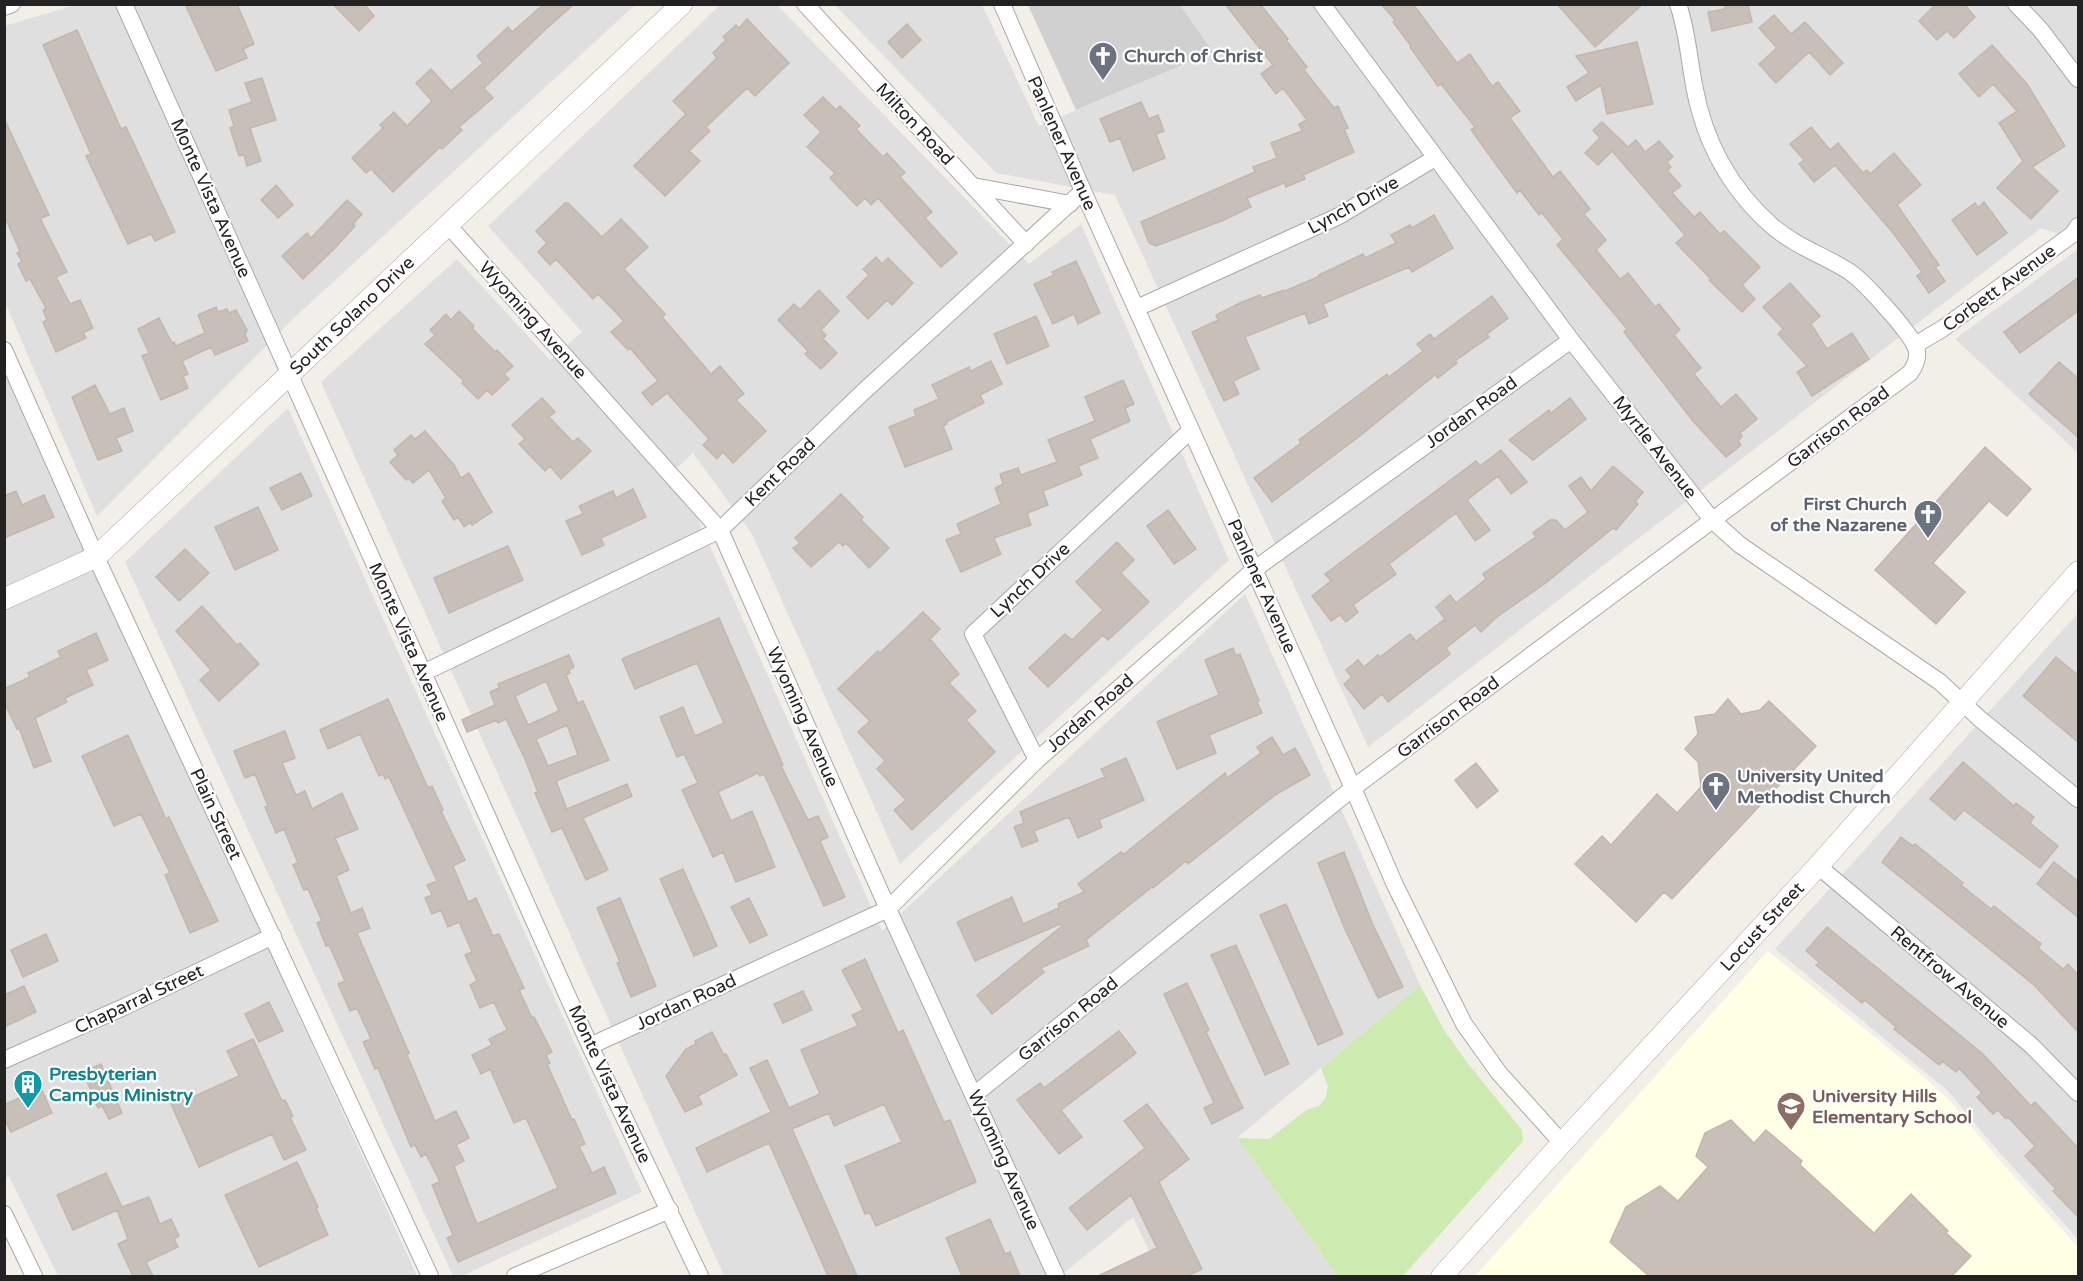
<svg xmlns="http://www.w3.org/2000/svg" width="2083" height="1281" viewBox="0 0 2083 1281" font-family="'Varela Round',sans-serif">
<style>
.residential{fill:#e0dfdf}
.education{fill:#ffffe5}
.religious{fill:#d0d0d0}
.grass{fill:#cdebb0}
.building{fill:#c7bfb8;stroke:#c4b6ab;stroke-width:1.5;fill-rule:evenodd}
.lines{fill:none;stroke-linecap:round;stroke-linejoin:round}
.minor-casing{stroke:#a9a9a9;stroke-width:18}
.tertiary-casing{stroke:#a9a9a9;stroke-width:22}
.minor{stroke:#fff;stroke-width:16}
.tertiary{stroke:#fff;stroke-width:21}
.labels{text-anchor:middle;stroke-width:4.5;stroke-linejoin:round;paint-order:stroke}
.worship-label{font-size:18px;font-weight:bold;fill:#5b616d;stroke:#fff;text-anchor:start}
.street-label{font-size:18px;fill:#222;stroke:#fff}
.culture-label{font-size:18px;font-weight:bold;fill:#0d838f;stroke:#fff;text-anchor:start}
.education-label{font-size:18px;font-weight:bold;fill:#785e54;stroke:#fff;text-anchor:start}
</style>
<rect width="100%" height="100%" fill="#f2efe9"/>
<path class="residential" d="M79,4L635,5L294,318L97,516L5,302L4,26Z
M720,5H777L1029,264L1081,224L1229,560L900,864L752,534L693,453L665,479L697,517L882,931L1245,594L1420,985L1237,1138L1338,1276H1161L1133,1217L1060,1276H724L321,382L457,259L550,360L582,332L488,226Z
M835,5H982L1039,126L1213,52L1180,5H2078V240L2041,228L1368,747L1115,195L996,173Z
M2078,249V453L1955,339Z
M4,367L417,1276H58L9,1176L5,1178Z
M288,408L642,1192L462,1276H453L125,562Z
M2078,613V1239L1991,1143L1948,1091L1775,949Z"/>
<path class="education" d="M1768,951L1923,1076L1949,1100L2003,1164L2078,1247V1276H1475Z"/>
<path class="religious" d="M1028,5H1180L1213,52L1076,110Z"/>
<path class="grass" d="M1420,985L1444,1030L1469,1065L1522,1130L1523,1141L1403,1276H1338L1237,1138L1269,1139L1306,1110L1319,1106L1326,1097L1328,1086L1321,1068Z"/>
<path class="building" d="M185,4H237L254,44L243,49L247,58L216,71Z
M333,4H364L374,16L359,31Z
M544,4H574L546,29L484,88L493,98L459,127L462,130L442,149L440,147L393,192L371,169L366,173L352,158L383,128L380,125L394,112L407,126L432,101L416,83L431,69L451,91L483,63L477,56L508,27L512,32Z
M1225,4H1260L1288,39L1286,40L1307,67L1304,70L1334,108L1338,106L1348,128L1344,129L1354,152L1303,175L1305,179L1286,187L1284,183L1247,198L1251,207L1224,220L1156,246L1149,243L1141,222L1255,172L1253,167L1277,158L1271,143L1302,131L1299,124L1307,120L1283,88L1276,94L1261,74L1273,65Z
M1381,4H1413L1457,63L1470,54L1492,86L1498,82L1520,111L1510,118L1553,177L1560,171L1590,209L1584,214L1606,240L1596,250L1620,279L1628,273L1655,307L1659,304L1680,330L1674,335L1701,368L1694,374L1721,407L1736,394L1757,419L1740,433L1742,436L1738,441L1741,445L1726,457L1693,421L1624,332L1627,329L1557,245L1563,239L1542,213L1539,215L1520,190L1517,193L1471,130L1475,127L1441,84L1438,86L1410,47L1411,46L1393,22L1395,20Z
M1557,4H1643L1595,47Z
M1725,4H1748L1752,22L1712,31L1708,12L1725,9Z
M1936,4H1964L1975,17L1954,38L1947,31L1937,40L1919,21Z
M1774,15L1791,34L1805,22L1843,63L1830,75L1809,52L1776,83L1759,64L1777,48L1759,28Z
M747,19L789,63L755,96L747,88L706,127L710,131L689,151L700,161L665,196L634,166L686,114L673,101L717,58L713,53L726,40L723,37L736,25L739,28Z
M907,24L921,40L902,58L888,42Z
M77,30L121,129L126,127L175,232L155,241L151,234L128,244L86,156L91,154L43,45Z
M1637,42L1653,104L1607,114L1601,85L1576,101L1567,87L1589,73L1576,56Z
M1992,45L2027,84L2065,146L2032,167L2058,191L2031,219L1997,188L2023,161L1999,123L2017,111L1993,84L1979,97L1959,74Z
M262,78L276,120L250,128L261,161L247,166L244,155L239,156L230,128L234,126L229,110L252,102L245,83Z
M823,97L836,110L840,106L860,126L856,129L883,157L887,153L905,173L900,177L932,212L925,218L957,253L941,267L878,198L871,205L865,198L857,206L830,178L835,173L807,147L821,132L804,115Z
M1141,102L1149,119L1158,115L1164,131L1156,134L1165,158L1133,171L1120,138L1110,142L1100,119Z
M4,118L49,215L41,218L42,222L67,272L56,277L70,304L80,300L93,328L83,333L86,338L56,352L43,322L47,320L43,310L46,308L30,279L26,281L18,264L22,262L17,253L20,251L4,215Z
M1602,122L1628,147L1636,140L1645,152L1659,141L1673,157L1667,162L1671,167L1667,170L1681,186L1672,193L1694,217L1700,212L1720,234L1724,231L1760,267L1742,285L1755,299L1742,312L1709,280L1711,279L1676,243L1685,235L1612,151L1598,165L1585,153L1600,138L1593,130Z
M1811,127L1830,150L1838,143L1863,173L1867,170L1870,174L1894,153L1921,185L1897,205L1939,265L1935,267L1945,281L1929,293L1917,276L1922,272L1893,233L1835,165L1814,182L1799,164L1804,160L1790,144Z
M276,185L293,205L278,218L261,200Z
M347,200L362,214L353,224L355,226L335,248L303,279L282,256L307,233L311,238Z
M1984,202L2007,233L1977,255L1952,220L1975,203L1978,208Z
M565,203H568L602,237L621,219L648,247L624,269L665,314L662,317L711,374L720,366L744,394L736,400L766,431L733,463L723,452L717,459L703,445L709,439L667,393L652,405L642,393L658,381L630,348L628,350L611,332L624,321L598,294L593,299L556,259L550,265L538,252L547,243L536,231Z
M1434,215L1453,248L1412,272L1409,267L1323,304L1328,316L1309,324L1305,313L1245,337L1259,369L1233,381L1239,394L1224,401L1192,332L1218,320L1216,315L1240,303L1260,295L1262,298L1284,290L1285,291L1320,276L1319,275L1363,254L1365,258L1396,243L1391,235L1410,225L1412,228Z
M876,257L882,264L888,258L913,283L892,305L887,300L868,319L847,297L869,275L863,269Z
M1076,261L1100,313L1078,324L1074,314L1053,324L1034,284L1054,275L1052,272Z
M2079,277V310L2020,353L2004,332Z
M1790,283L1820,316L1811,324L1827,349L1852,333L1869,359L1812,396L1797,372L1807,366L1778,334L1783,329L1763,307Z
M819,290L839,311L821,330L826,335L823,339L837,353L821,369L805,354L808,351L778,320L794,304L800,310Z
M1492,296L1508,318L1487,334L1489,337L1455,361L1457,363L1438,378L1435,375L1361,435L1272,502L1254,478L1301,443L1299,440L1387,374L1389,377L1423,351L1417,344L1430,334L1434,339Z
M216,307L218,312L227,309L229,313L236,310L247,330L245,335L248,341L215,355L211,347L182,361L188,374L183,376L188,388L161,400L142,356L149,353L138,329L159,318L172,343L174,342L176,346L205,333L198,315Z
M459,311L474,326L472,328L495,352L497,350L513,366L504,374L509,379L492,395L487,390L478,399L462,383L464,381L425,344L435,335L430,330L446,314L451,320Z
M1036,316L1049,346L1007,364L994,334Z
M991,361L1002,384L980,395L984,403L946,422L947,424L943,426L952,449L905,467L889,427L916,416L914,410L939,399L932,385L969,367L971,371Z
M2059,362L2079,379V438L2029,394Z
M1123,380L1134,404L1125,408L1130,421L1090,439L1098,458L1078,466L1082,475L1043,491L1048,505L1027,513L1031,525L994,538L1001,554L961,572L946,540L961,534L957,524L1001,504L995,488L1003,484L1000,474L1018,468L1021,475L1057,462L1048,440L1095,421L1085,397Z
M95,385L110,414L124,408L133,431L116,438L122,451L98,460L72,397Z
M542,398L555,412L549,417L573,442L578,438L591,451L561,479L550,466L545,471L519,444L525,439L512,425Z
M1570,398L1586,419L1533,460L1509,440L1549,410L1551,413Z
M425,431L454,465L461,478L469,473L492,512L472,525L471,522L464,527L458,517L454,520L442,501L446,498L429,470L413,483L408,478L406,480L390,462L398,455L394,450L411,435L415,439Z
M1985,447L2031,489L2007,516L1989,501L1933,563L1965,592L1936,624L1875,570Z
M1501,450L1527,482L1511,494L1498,476L1467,500L1490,530L1475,541L1456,513L1389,564L1396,574L1353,605L1358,612L1346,622L1340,615L1331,621L1312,596L1331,581L1325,574L1476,461L1480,466Z
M1613,466L1643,492L1635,502L1638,504L1616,530L1613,528L1547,582L1497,617L1481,632L1475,625L1446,648L1450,654L1388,702L1382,694L1364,709L1344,684L1352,677L1346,670L1358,660L1364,667L1378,655L1380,657L1410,634L1416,641L1445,619L1436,607L1450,595L1456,603L1486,579L1483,574L1536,537L1533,533L1550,520H1556L1565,530L1588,512L1569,486L1581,477L1591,491Z
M301,473L312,496L282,510L270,488Z
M633,489L646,517L601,538L604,545L582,555L566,521L583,514L579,506L613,491L616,498Z
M16,491L22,505L44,495L54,517L4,538V496Z
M841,494L863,517L861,520L889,548L869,568L846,543L843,546L839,542L811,567L793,548L800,543L795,538Z
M258,507L278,550L235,570L215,527Z
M1168,510L1196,549L1174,564L1147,526Z
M1117,542L1134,560L1121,573L1149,602L1108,640L1103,635L1048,687L1029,668L1065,634L1072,640L1103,610L1076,582Z
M508,546L523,580L449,613L434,578Z
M185,549L209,573L179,601L156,577Z
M202,606L237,645L240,643L259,664L219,701L200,680L211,670L176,631Z
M923,612L940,629L930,639L959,674L949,683L976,711L966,720L995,752L912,830L894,810L906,800L877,769L885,761L858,732L870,721L838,689L878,651L880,653Z
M719,618L783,765L781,766L808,820L818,816L828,837L820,841L845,897L824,906L764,774L760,776L758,773L718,792L731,821L752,811L775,867L736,882L723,852L713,857L682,790L698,783L684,754L677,757L660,717L683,707L695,736L724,723L697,663L635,689L622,659Z
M96,633L108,660L86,670L93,685L65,698L67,702L35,718L51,761L34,768L19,728L17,729L4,702V689L30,677L28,673L61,657L58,651Z
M1233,648L1236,656L1240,654L1259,701L1257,702L1262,713L1209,735L1216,753L1177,769L1157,722L1219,695L1205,660Z
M569,655L574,667L569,670L570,673L566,675L578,703L583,701L609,760L556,781L567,809L627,784L632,796L583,818L608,870L586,880L562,828L552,832L535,793L538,792L525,759L506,719L498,723L497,720L467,732L462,720L495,705L490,692L499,688L498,684ZM546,681L559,711L528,725L515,696ZM567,725L578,755L548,766L536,739Z
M2056,657L2079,676V743L2023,696Z
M388,699L428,788L432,786L443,810L441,811L465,860L453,866L468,902L476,898L493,936L499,934L524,988L519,990L532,1018L534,1017L552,1052L546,1055L550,1063L547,1064L572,1120L574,1119L585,1144L579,1146L592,1173L604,1167L616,1193L458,1262L447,1238L453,1235L432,1185L440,1182L426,1154L421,1157L415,1145L411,1147L378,1068L375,1069L363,1042L371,1039L357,1008L350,1011L338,984L345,981L329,945L326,946L317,923L322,921L308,889L304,890L293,865L298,863L284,829L276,833L265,807L268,806L255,774L245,778L234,751L285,731L295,758L282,763L296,795L305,791L312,809L342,793L358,829L335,838L349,870L336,876L351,913L362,908L370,928L357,933L409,1053L407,1055L435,1121L456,1111L469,1138L456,1145L464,1161L454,1166L477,1224L558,1188L526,1118L514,1123L490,1069L481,1074L472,1055L492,1045L489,1039L507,1030L494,1002L480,1008L470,985L477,981L465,955L472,952L459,922L448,927L441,910L432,914L425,898L432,895L427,885L437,881L389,777L385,779L383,774L379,776L360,734L328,749L320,730Z
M1728,699L1741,714L1760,710L1769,701L1816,746L1672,899L1664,892L1636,922L1575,864L1602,836L1611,845L1657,794L1677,813L1701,787L1698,762L1685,749L1698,734L1695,717L1715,714Z
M128,735L166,819L169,817L218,921L190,933L165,875L170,873L141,814L114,826L82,756Z
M1272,737L1283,755L1295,748L1310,775L1275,795L1188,864L1186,861L1153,888L1152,887L1086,940L1089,946L1041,968L1044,972L992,1014L977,995L1062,926L1060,924L975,961L957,922L1012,897L1023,924L1059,908L1058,904L1084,892L1078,884L1121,852L1124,854L1225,773L1227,778L1261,753L1257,747Z
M1126,758L1144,800L1099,820L1102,827L1078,838L1069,817L1034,831L1038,841L1022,847L1014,827L1024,823L1020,812L1105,777L1101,769Z
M1963,762L2014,806L2016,803L2034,817L2030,823L2058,846L2040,868L1964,810L1955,820L1930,799Z
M1476,763L1498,791L1477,808L1455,780Z
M1901,837L1913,846L1915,844L1963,883L1961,885L1991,909L1994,906L2041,944L2038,948L2063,969L2068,964L2079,976V1033L2034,985L1882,862Z
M1344,852L1373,925L1403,987L1378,998L1345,929L1318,863Z
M2054,862L2079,882V918L2037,884Z
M683,869L717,946L694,956L660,879Z
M620,898L656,986L631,997L617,963L620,962L597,908Z
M749,898L767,935L750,943L731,907Z
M1286,904L1343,1034L1318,1045L1260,915Z
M1827,927L1983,1054L2031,1106L2035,1102L2079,1149V1218L2053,1191L2056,1189L2025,1156L2035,1146L2008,1117L2006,1119L1998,1110L1993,1114L1977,1097L1982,1093L1959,1068L1956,1072L1942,1061L1939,1065L1894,1029L1896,1027L1865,1000L1862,1003L1816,965L1819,962L1806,951Z
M46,934L58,961L23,977L11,950Z
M1236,945L1289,1064L1265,1075L1211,955Z
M865,959L898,1033L903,1030L944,1122L950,1120L976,1182L876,1226L870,1213L865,1214L845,1166L902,1142L884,1104L834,1126L829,1113L792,1129L857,1276H828L769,1143L707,1172L696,1148L771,1112L750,1068L767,1060L789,1108L820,1094L801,1050L858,1026L852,1015L863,1010L842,970Z
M1187,983L1209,1030L1206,1032L1243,1108L1212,1124L1204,1108L1214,1103L1164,994Z
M24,986L36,1012L4,1027V995Z
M803,991L812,1010L783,1023L774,1004Z
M269,1002L283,1031L259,1042L245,1014Z
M1119,1031L1136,1053L1061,1110L1082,1137L1059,1154L1017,1100L1040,1083L1044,1088Z
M712,1032L724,1055L726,1054L737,1075L698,1096L702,1104L685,1112L666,1076L686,1049L696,1044L695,1041Z
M253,1039L282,1101L285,1100L293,1116L290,1117L306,1150L284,1160L272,1134L199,1167L171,1104L192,1095L193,1097L239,1076L227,1051Z
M101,1064L122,1113L109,1119L102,1106L98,1108L83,1072Z
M41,1088L52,1113L11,1132L4,1118V1105Z
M1147,1104L1189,1159L1159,1182L1202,1269L1188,1276H1098L1157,1248L1131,1195L1087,1230L1069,1208L1145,1148L1124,1121Z
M1731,1120L1754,1143L1766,1130L1802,1161L1800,1165L1874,1233L1911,1194L1948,1231L1946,1233L1971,1256L1952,1276H1649L1610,1242L1626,1207L1660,1186L1678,1201L1708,1167L1696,1156L1705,1133Z
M297,1162L318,1207L316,1208L328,1235L259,1267L225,1195Z
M106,1173L122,1207L149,1197L160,1224L171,1219L179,1236L174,1239L178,1247L146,1262L153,1276H133L118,1244L128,1239L117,1210L73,1230L57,1195Z
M990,1219L1005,1254L1010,1252L1020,1276H962L946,1238Z"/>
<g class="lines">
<g class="minor-casing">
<path id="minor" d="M124,4L590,1046L700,1276
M805,4L1026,244
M1002,4L1083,191L1353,788L1395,885L1464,1024L1499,1073L1562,1143
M1322,4L1571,340L1713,521L1740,545L1940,682L1980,719L2078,799
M2016,4L2040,29L2078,79
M4,7L12,4
M973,186L1070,204
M448,225L720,530L888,909L1056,1276
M1137,308L1339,216L1435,158
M1915,345L1942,329L2073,234L2078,226
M4,350L96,557L430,1276
M423,673L720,530L862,393L1083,191
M1037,760L973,634L1191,430
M1818,866L2032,1046L2078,1093
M590,1046L888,909L1037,760L1255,569L1571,340
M4,1060L124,1007L273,936
M974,1095L1353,788L1910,373C1915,366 1918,360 1917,352C1915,336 1864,282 1850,272C1825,256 1795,246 1772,226C1729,188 1704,141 1694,85C1689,58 1687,30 1678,4
M4,1214L34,1276
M515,1276L670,1210"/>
</g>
<g class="tertiary-casing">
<g id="tertiary">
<path id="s1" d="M4,599L96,557L682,4"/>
<path id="s2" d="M1442,1276L1562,1143L1818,866L2078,572"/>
</g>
</g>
<use href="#minor" class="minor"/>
<use href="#tertiary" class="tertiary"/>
</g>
<defs>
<g id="church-pin" transform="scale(1.5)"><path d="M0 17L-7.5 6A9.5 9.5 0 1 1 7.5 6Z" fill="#6b7280" stroke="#fff"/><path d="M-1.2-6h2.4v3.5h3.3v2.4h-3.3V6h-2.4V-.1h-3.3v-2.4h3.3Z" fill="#fff"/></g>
<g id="building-pin" transform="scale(1.5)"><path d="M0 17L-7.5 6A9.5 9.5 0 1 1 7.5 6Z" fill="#0f9aa8" stroke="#fff"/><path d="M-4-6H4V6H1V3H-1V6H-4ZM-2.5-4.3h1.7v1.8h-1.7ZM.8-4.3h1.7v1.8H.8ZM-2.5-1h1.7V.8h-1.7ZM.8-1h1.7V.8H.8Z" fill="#fff"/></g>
<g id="school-pin" transform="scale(1.5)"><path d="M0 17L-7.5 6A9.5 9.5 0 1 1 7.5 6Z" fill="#8d6e63" stroke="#fff"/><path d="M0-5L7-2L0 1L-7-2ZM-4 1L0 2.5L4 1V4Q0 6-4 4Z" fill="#fff"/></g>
</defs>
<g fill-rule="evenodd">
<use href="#church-pin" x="1103" y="56"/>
<use href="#church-pin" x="1928" y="514"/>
<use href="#church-pin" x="1716" y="786"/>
<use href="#building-pin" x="28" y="1084"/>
<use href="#school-pin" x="1791" y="1106"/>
</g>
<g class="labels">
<g class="worship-label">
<text x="1124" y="62">Church of Christ</text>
<text x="1907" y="510" text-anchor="end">First Church<tspan x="1907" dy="21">of the Nazarene</tspan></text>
<text x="1737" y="782">University United<tspan x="1737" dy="21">Methodist Church</tspan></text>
</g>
<g class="street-label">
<text transform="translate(915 124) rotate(47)" y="6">Milton Road</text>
<text transform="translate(1062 143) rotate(66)" y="6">Panlener Avenue</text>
<text transform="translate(211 198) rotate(66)" y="6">Monte Vista Avenue</text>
<text transform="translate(1353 205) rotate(-29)" y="6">Lynch Drive</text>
<text transform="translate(1999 288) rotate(-36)" y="6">Corbett Avenue</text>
<text dy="6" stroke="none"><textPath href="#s1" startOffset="453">South Solano Drive</textPath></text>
<text transform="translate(533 320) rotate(48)" y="6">Wyoming Avenue</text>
<text transform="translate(1471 412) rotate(-36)" y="6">Jordan Road</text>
<text transform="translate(1838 427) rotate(-37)" y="6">Garrison Road</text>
<text transform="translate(1655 447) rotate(52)" y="6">Myrtle Avenue</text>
<text transform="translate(780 472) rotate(-44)" y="6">Kent Road</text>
<text transform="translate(1030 580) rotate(-43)" y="6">Lynch Drive</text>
<text transform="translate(1262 586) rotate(66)" y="6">Panlener Avenue</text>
<text transform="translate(409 642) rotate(66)" y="6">Monte Vista Avenue</text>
<text transform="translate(1090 713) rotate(-41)" y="6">Jordan Road</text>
<text transform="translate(803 717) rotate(66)" y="6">Wyoming Avenue</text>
<text transform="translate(1448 717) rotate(-37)" y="6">Garrison Road</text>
<text transform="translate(216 814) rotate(65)" y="6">Plain Street</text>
<text dy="6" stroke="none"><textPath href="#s2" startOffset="474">Locust Street</textPath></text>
<text transform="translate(1950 977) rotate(40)" y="6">Rentfrow Avenue</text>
<text transform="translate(139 999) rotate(-25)" y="6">Chaparral Street</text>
<text transform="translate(686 1002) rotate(-25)" y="6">Jordan Road</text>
<text transform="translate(1068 1019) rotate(-39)" y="6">Garrison Road</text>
<text transform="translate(610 1084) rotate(65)" y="6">Monte Vista Avenue</text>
<text transform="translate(1004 1160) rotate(66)" y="6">Wyoming Avenue</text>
</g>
<g class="culture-label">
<text x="49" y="1080">Presbyterian<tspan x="49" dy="21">Campus Ministry</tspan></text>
</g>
<g class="education-label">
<text x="1812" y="1102">University Hills<tspan x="1812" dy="21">Elementary School</tspan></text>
</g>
</g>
<rect width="2083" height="1281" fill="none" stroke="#222222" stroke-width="12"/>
</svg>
